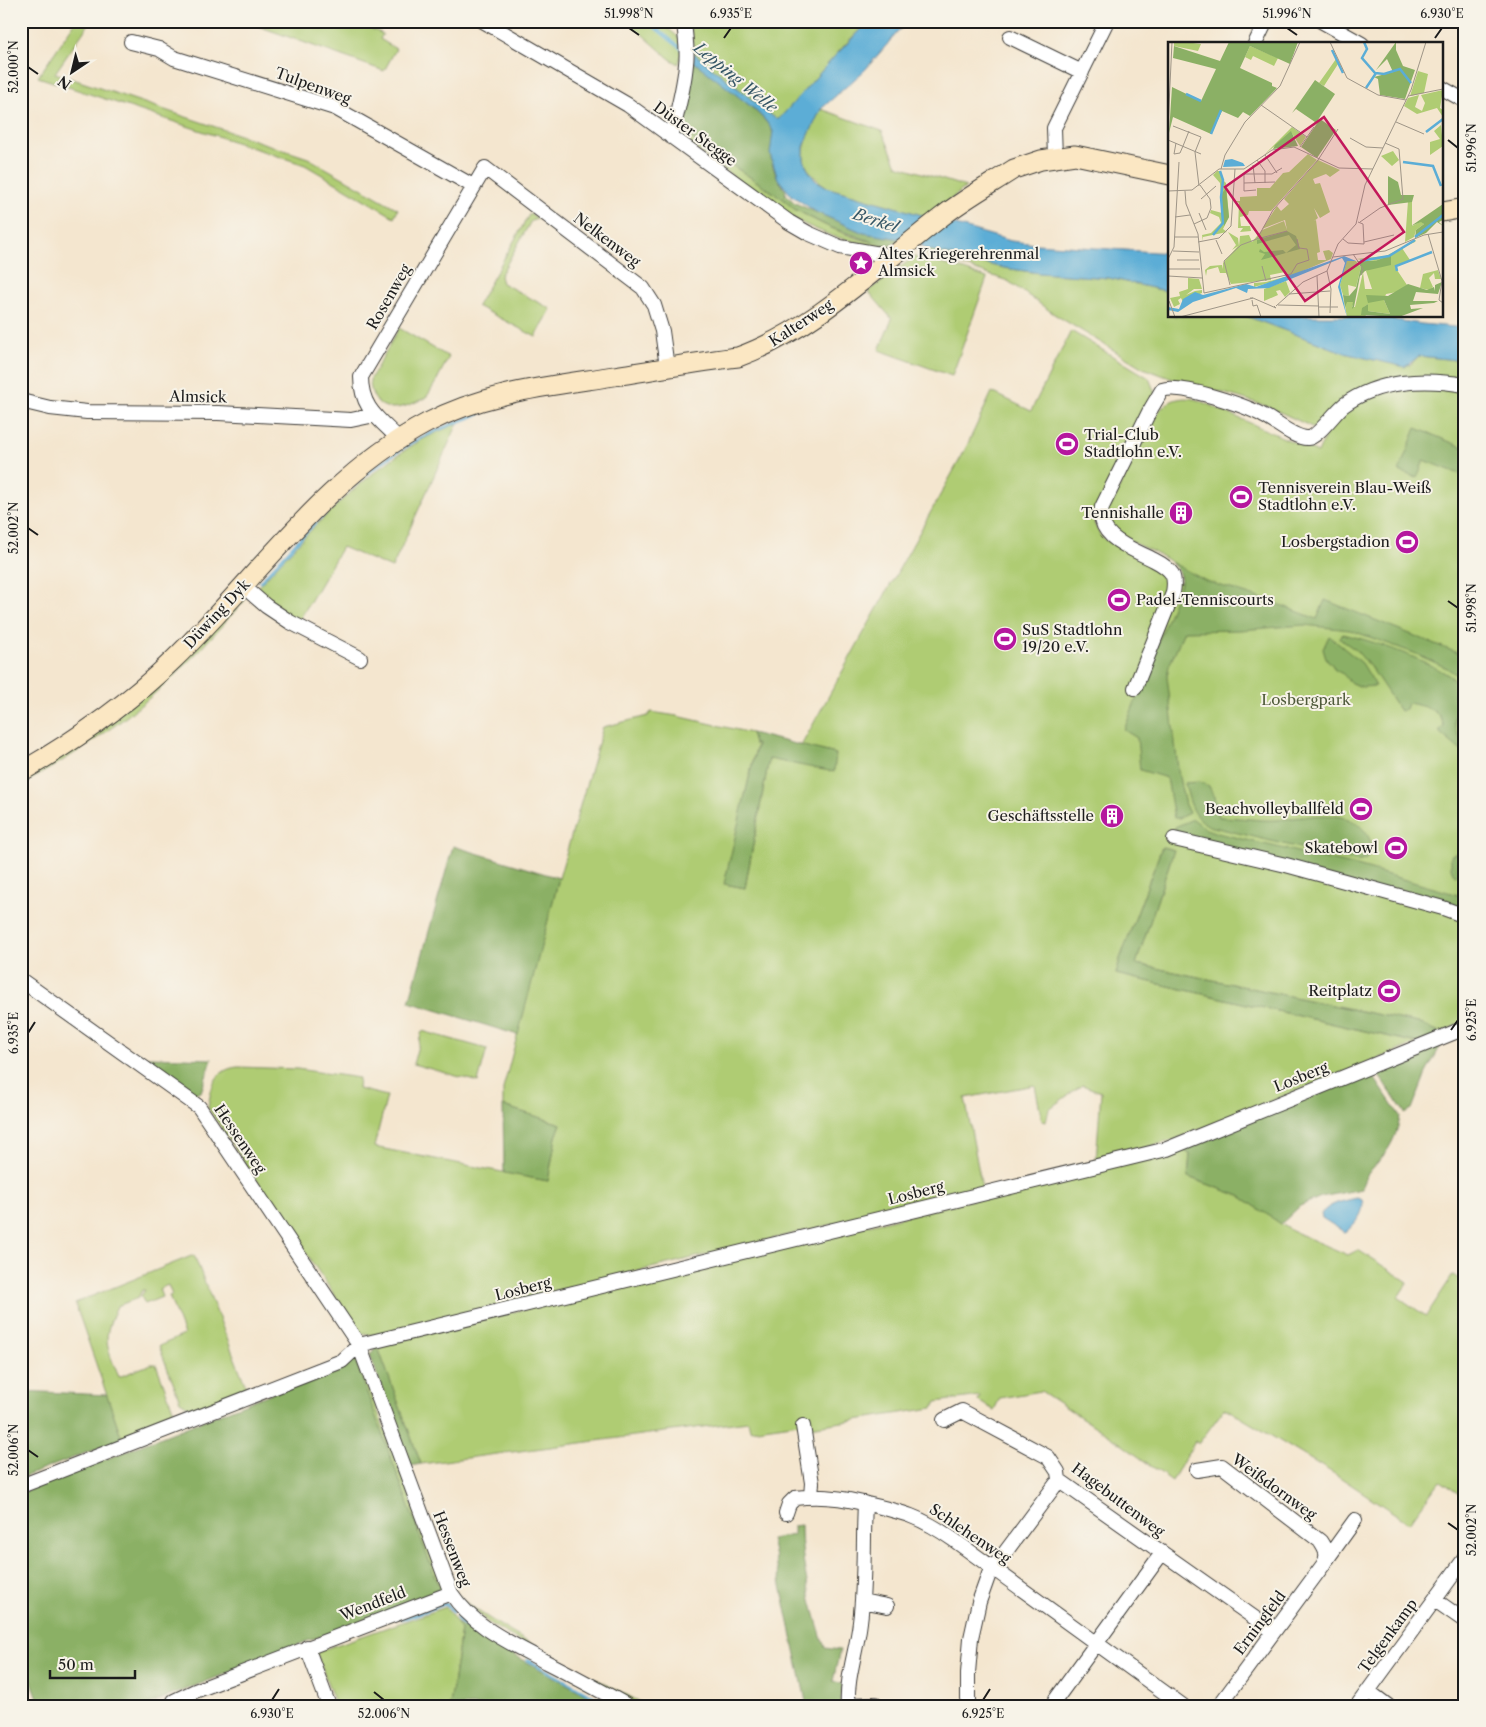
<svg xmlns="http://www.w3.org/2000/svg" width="1486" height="1727" viewBox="0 0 1486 1727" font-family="'Libre Caslon Text',serif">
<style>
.green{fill:#afcc73;stroke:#667448}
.forest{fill:#8bb065;stroke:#546640}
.water{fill:#5badd6;stroke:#3c6479}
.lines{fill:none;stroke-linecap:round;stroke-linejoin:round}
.stream{stroke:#5badd6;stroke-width:3}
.street-casing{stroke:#3c3a37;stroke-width:16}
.secondary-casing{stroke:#3c3a37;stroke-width:21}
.street{stroke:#fff;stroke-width:14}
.secondary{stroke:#fbe7c3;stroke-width:19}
.ticks{fill:none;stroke:#1c1c1c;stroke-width:2}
.labels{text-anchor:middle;stroke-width:4;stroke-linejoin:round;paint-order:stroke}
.street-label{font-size:15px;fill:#1c1c1c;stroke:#f7f3e8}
.poi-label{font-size:15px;fill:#1c1c1c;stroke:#f7f3e8;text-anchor:end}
.park-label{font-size:15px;fill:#4f5a3a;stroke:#f7f3e8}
.water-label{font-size:16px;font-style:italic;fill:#355666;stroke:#f7f3e8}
.inset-river{fill:none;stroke:#5badd6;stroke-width:2.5}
.inset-road{fill:none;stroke:#9e9587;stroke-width:1}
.view{fill:#c2185b;fill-opacity:0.15;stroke:#c2185b;stroke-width:2.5}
.inset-edge{fill:none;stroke:#1c1c1c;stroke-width:2.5}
.neatline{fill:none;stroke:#1c1c1c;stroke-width:2}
.ticks-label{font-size:12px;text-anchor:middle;fill:#1c1c1c}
</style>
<rect width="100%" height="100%" fill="#f7f3e8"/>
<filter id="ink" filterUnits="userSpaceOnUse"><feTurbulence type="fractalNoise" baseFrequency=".02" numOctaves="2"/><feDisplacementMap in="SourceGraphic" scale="10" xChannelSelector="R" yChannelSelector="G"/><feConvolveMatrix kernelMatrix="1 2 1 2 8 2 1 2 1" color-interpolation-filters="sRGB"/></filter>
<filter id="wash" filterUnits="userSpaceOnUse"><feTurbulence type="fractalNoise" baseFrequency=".0096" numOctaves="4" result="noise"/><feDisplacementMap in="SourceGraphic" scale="20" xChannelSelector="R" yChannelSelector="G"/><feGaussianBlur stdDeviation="1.12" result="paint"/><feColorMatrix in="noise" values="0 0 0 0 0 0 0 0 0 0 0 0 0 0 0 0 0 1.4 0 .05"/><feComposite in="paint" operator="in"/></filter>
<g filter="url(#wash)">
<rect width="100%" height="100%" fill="#f4e6cf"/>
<path class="green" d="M76,21H91L55,73L308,158L398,209L394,217L305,165L38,77Z
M244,21H355L383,34L380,39L396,49L384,71Z
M627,21H659L683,41L679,64L670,59Z
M690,21H869C836,51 810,87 779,119H776L694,53Z
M821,109L882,131L897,165L966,187L929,217L829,188C789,163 805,144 821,109Z
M678,127L685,134L783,199C806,220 861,244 892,245L886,249L832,236L806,225L785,214L682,139Z
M530,213L538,219L531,221L500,276L502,283L551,309L536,337L477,306Z
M926,249L973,261L1004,268L1039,273L1109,278L1170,292V316H1246L1348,354L1374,360L1410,365L1419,356L1465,361V380L1389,383L1314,428L1267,406L1220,392L1183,383L1143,368L1054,314L1008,281L921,252Z
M914,257L958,268L987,278L952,376L879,350L892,319L868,291Z
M399,328L449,357C444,365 431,394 425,398C422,400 417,401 414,403C391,413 371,409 370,380Z
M1071,331L1149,378L1155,393L1096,510L1094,523L1100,535L1106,540L1154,566L1181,583C1180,578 1180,572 1177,568C1162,550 1118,543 1109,522C1107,519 1108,514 1108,510L1156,415C1166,400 1181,395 1198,400L1318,453L1329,427L1350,406L1394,389L1430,388L1465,390V1020L1442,1033L1418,1023L1136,964L1174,850L1162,847L1120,959L1116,974L1417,1043L1171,1141L1096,1160L1101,1092L1082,1085L1049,1109L1046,1122L1042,1121L1035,1085L965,1098L982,1188L374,1335L360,1333L208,1108C211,1088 214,1069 238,1067L297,1069L359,1078L358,1089L387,1096L374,1147L548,1181L556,1137L561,1124L503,1106V1089L559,878L603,727L648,716L651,712L677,716L751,733L754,744L757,743L725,884L745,888L769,759L836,754L801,746L964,452L992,392L1031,411Z
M458,423L392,568L342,547L297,624L253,592C303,538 351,484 413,445C427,436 443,430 458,423Z
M240,598L245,600C216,632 187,666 154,694C113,730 68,759 21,785V776Z
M422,1031L487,1049L478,1082L413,1064Z
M1181,1149L1190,1154L1188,1177L1240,1196L1292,1231L1348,1255L1358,1250L1408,1282L1398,1297L1426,1316L1453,1275L1465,1283V1462L1462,1466L1465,1469V1498L1440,1481L1409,1523L1338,1476L1225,1408L1199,1443L1195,1441L1172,1481L1117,1441L1041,1391L1000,1398L994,1410L978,1401L980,1396L936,1402L933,1408L810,1427L799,1423L750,1430L748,1421L421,1464L377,1345Z
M194,1255L247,1389L195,1410L180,1401L159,1346L184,1335L169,1296L172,1295L168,1285L159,1289L162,1297L145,1304L141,1296L145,1290H142L138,1298L117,1306C102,1339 105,1344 119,1377L151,1364H156L176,1417L122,1439L75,1303Z
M353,1356L358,1358L443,1586L441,1593Z
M460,1598C516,1640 585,1673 648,1706H636L584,1678L490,1624Z
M446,1607L461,1629L450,1706H336L316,1652Z"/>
<path class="forest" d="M693,61C709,74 768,115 773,133C774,139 771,146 771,152C770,164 778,181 786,191L785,194L795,203L864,233L901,239L892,245H882L829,227L794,209L783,199L685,134L682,127Z
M1416,428L1465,448V476L1424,460L1417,478L1399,471Z
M1169,561L1206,581L1278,604L1317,619L1325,600L1465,656V675L1454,673L1447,668L1414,653L1350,630L1304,625L1240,630L1184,631L1169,666L1167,676L1179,777L1185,805L1189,813L1179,818H1174L1167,778L1140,770L1137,738L1124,730L1181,583C1180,572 1177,568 1169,561Z
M1343,634C1374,641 1431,661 1455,680L1458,683L1459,688L1454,693L1455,699L1461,702C1460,707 1458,709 1456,713C1452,724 1457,735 1465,743V754L1440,733V729L1444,726C1440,709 1423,706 1408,703L1406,709L1400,711L1372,669L1356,650L1340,639V637Z
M1329,636L1362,663L1376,686L1362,687L1351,683L1343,674L1335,670L1331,663L1326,659L1323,649Z
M751,733L836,754L834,772L769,759L745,888L724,884L757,744H754Z
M1199,782L1209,786L1214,797L1219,817C1238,817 1258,821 1277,820C1311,817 1361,802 1373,849L1366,859L1358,862L1209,826C1193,817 1189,801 1185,783Z
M1193,819L1206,829L1217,833L1357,866L1465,897V913L1175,835V827Z
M453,846L559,878L518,1035L409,1002Z
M1162,847L1174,850L1136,964L1418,1023L1442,1033L1417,1043L1116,974L1120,959Z
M1465,851V871L1455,876L1451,869V855Z
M1442,1043L1426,1073L1412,1109L1405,1113L1375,1070Z
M151,1057L212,1059L201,1092L189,1095L138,1058Z
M1371,1073L1400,1116C1398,1131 1392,1145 1383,1156C1374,1168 1363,1175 1362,1189L1321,1197L1300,1206L1281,1224L1240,1196L1188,1177L1190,1154L1181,1149Z
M503,1106L561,1124L556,1137L548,1181L504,1173Z
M377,1345L421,1464L410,1466L370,1355Z
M355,1360L441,1593L305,1642L145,1706H41L21,1653V1493Z
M21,1391L107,1395L122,1439L21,1478Z
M801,1525C801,1568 812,1607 825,1648L840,1650L833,1681L843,1684L840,1698L841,1706H807L771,1539L793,1535V1526Z
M457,1623L606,1706H450L461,1630Z"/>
<path class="water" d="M869,21H910L904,25L865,70L821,109L808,137L804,147V159L807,168L815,180L829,188L1011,241L1036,244L1170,253V292L1109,278L1039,273L1004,268L973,261L926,249L921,245L901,239L864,233L816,212L791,195L778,179L770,154L773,131L765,120L753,108L693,61L694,53L776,119H779L834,57Z
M1246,316H1369L1422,324L1465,328V361L1419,356L1405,367L1348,354Z
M1357,1198L1362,1200C1366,1211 1355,1224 1347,1231L1344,1232L1322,1218L1321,1214C1329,1203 1344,1201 1357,1198Z"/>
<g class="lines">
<path class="stream" d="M647,21L682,49
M260,582C306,532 355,474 415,441C435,430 457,422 479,414
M457,1618L460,1622L490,1639
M402,1619L444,1604L448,1605L453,1612
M528,1660L610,1706"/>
</g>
</g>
<g filter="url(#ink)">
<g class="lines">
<g class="street-casing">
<path id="street" d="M483,21L628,105L789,222L808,233L840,247L892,256
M1321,21L1362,44
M1010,37L1082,72
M131,42L159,49L174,58L335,108L473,186
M1255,44L1266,21
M1442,88L1465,101
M671,137C677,113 684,89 686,64C688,50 685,36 684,21
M1055,157L1054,128L1107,21
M21,401L50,408L87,412L218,413L351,420L375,415
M399,439C378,418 361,408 361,377L485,168L643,288L654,305L662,331L667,367
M243,586L266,606L290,622L360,658
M1135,688L1173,593C1174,587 1175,580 1172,574C1168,568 1160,563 1154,560C1131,548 1096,538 1102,507L1149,412L1162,390C1180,383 1247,406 1264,416C1276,422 1295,439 1308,438C1317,438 1335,412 1344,405C1378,380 1424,378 1465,385
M1174,839L1286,865L1443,908L1465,916
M21,980L199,1107L359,1345L451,1593C473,1627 511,1643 546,1662C574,1676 601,1691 628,1706
M944,1420L962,1411L1048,1457L1058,1472L1059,1480L1273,1631
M803,1426L812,1483L811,1496
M1197,1470L1222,1466L1320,1541C1326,1550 1329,1556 1323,1565L1219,1706
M21,1486L342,1361L359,1345L1167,1149L1423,1045L1460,1030L1465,1026
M786,1513L789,1504L795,1498C819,1495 840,1497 863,1503C903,1512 920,1516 954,1540L1183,1706
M1327,1559L1355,1520
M1435,1600L1465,1621
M862,1601L887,1606
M307,1647L329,1706
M1368,1691L1388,1706
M174,1701L195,1691L451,1593
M848,1705L876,1704
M848,1706C846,1678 857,1650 860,1622C865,1583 863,1543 865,1503
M968,1706V1673L971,1638L979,1602L989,1574L1059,1480
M1053,1706L1056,1699L1162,1553
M1357,1706L1465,1558"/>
</g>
<g class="secondary-casing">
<path id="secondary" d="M1442,212L1465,208
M21,772C76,740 128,704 173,660C256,580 323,478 427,423C485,392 551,386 614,376C655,370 696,362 738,357C814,330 880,264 944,215C966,198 991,184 1014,169L1041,160L1075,155L1170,175"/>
</g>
<use href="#street" class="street"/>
<use href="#secondary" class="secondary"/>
</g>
</g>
<path class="ticks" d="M629,28L639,35M1287,28L1297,35M724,38L731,28M1435,38L1442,28M28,67L38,74M1448,140L1458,148M28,528L38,535M1448,601L1458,608M1451,1030L1458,1020M28,1033L35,1022M28,1450L38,1457M1448,1523L1458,1530M374,1692L384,1700M272,1700L279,1689M983,1700L990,1689"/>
<defs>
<g id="sight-disc" transform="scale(1.25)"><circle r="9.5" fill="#b5179e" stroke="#f7f3e8"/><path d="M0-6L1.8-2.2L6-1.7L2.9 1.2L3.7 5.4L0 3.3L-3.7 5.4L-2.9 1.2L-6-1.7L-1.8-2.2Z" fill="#fff"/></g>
<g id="stadium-disc" transform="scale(1.25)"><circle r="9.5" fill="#b5179e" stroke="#f7f3e8"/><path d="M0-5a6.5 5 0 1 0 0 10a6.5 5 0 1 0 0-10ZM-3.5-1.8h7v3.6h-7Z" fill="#fff"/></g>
<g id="building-disc" transform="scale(1.25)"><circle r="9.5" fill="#b5179e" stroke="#f7f3e8"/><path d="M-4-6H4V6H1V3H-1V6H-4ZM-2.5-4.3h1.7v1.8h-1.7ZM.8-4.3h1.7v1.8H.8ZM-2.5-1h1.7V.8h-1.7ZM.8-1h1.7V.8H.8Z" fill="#fff"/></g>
</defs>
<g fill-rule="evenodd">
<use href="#sight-disc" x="861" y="263"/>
<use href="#stadium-disc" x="1067" y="444"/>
<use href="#stadium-disc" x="1241" y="497"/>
<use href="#building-disc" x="1181" y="513"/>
<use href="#stadium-disc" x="1407" y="542"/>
<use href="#stadium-disc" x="1119" y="600"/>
<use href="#stadium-disc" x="1005" y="639"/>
<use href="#stadium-disc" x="1361" y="809"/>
<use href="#building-disc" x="1112" y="816"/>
<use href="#stadium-disc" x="1396" y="848"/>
<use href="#stadium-disc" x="1389" y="991"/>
</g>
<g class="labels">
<g class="street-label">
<text transform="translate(313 86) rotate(20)" y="5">Tulpenweg</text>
<text transform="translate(695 134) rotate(36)" y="5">Düster Stegge</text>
<text transform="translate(607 240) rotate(37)" y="5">Nelkenweg</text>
<text transform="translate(389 297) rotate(-60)" y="5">Rosenweg</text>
<text transform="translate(801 323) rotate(-33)" y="5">Kalterweg</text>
<text transform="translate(198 397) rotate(1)" y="5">Almsick</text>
<text transform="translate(217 614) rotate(-47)" y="5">Düwing Dyk</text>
<text transform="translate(1301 1077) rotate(-22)" y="5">Losberg</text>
<text transform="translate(240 1139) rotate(56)" y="5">Hessenweg</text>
<text transform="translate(916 1193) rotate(-14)" y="5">Losberg</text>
<text transform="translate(523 1289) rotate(-14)" y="5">Losberg</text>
<text transform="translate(1274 1487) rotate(36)" y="5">Weißdornweg</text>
<text transform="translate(1118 1500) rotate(37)" y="5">Hagebuttenweg</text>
<text transform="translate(970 1534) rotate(34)" y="5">Schlehenweg</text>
<text transform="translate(452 1549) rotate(69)" y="5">Hessenweg</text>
<text transform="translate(373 1604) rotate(-21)" y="5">Wendfeld</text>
<text transform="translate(1260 1623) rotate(-53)" y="5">Erningfeld</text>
<text transform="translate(1388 1636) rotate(-54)" y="5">Telgenkamp</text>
</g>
<g class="poi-label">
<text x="878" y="259" text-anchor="start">Altes Kriegerehrenmal<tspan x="878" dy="17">Almsick</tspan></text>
<text x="1084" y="440" text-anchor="start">Trial-Club<tspan x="1084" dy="17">Stadtlohn e.V.</tspan></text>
<text x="1258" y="493" text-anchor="start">Tennisverein Blau-Weiß<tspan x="1258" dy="17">Stadtlohn e.V.</tspan></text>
<text x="1164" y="518">Tennishalle</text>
<text x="1390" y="547">Losbergstadion</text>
<text x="1136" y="605" text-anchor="start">Padel-Tenniscourts</text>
<text x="1022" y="635" text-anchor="start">SuS Stadtlohn<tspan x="1022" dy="17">19/20 e.V.</tspan></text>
<text x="1344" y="814">Beachvolleyballfeld</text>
<text x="1094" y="821">Geschäftsstelle</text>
<text x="1378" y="853">Skatebowl</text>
<text x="1372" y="996">Reitplatz</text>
</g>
<g class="park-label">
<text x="1306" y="705">Losbergpark</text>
</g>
<g class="water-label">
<text transform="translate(736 77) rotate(39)" y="6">Lepping Welle</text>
<text transform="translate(876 220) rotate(18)" y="6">Berkel</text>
</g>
</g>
<g transform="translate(1168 42)">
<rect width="275" height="275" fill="#f4e6cf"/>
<path d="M6,0H17L33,2L30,9L6,4ZM82,4L110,16L106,24L85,14L83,18L77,15ZM168,17L170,22L156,44L151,41ZM250,29L260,32L256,51L242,54ZM275,48L272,66L275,68V75L269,66L249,72L236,64L240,56L251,53L247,65L254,69L257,61L253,53ZM273,83L275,104L262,113V100L272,97L266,89ZM124,85L138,95L132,104L123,90L96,113ZM225,109L231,118L224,124L213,114ZM140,112L149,118L103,169H81L80,173L72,175L73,184H82L83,189L72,190L75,186H70L71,161L67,159H72V155L89,154V146H102L115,131L121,130ZM150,118L172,128L162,135L158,132L145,137L147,142L152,141L162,170L152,176L146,166L150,176L146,179L148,178L152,210L149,211L150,218H158L155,209L161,208L165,211L163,217L118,236L86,245V241L98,240L120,234L117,230L102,233L103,238L63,242L58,231H52L50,225L39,228L38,234L37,228L42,224L54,223L55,227V221L70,204L64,208L68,203L60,190L70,196L71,204L72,194L81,193L84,200L94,188L116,179L119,188L117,178L94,187L109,164L113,169L121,162L116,157ZM49,129H53V136L58,141L61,175L55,187L59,190L35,195V199L34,193L43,191L53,181L51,175L42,171L43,168L54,171L52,141L45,133ZM244,158V184L254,179L256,182L248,188L246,195L237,200L240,159ZM248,198L247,200L234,206L242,218L227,225L239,243L229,250L218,252L216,258L222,272L200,269V262L196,265L198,275H179L176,258L177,263V260H186L184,265H187L195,230L197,247H204L198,229L223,214L207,219L188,217L218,214ZM179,218L188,219L193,225L188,245L180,243L181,254L175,253L172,243ZM270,228L273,237H267L266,231L261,236L265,245L261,248L252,246L255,232ZM20,236L31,237L34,247H26L18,253L27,249L34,248V251L16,259L17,256L15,260L13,256L10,258L12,262L6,265L2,256L12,254L11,250L20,247ZM118,239L122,250L117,255L112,248L108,249L110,253L96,259V247Z" fill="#afcc73"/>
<path d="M61,0H130L122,22L82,4L72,26L104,41V44L109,46L82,74L75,70L70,76L54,69L43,92L5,75L1,91L4,45L33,59L48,27L5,16L6,4L52,19ZM228,0V8L235,24L247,28L237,57L212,53L210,37L206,35L225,30L219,17L208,28ZM147,38L167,52L146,84L147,80L128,67L124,71ZM152,77L168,88L149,116L133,105ZM123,89L130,104L105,107L107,103ZM220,134L230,140L233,153H246L244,160L220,163ZM58,146L61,175L56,184L52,154ZM275,162V178L271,180L275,184L269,180L258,191L247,196L248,188L256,182L253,180L243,184ZM119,189L128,194L132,207L93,218L97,212L91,210L92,207L96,210L115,208L118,211L128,203L121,193L89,202V198ZM223,213V223L197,229L192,234L186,265L184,267L185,260H179L177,265L175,253L181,254L188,246L193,225L189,219H207ZM274,240L270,252L248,250L245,259H270L266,261L242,263L243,267L255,266L231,275L193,273L194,266L200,262V269L222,272L216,258L200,261L198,253L220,254L240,242L259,248L266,245L267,249V243Z" fill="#8bb065"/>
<path d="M64,117L75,121L77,124L55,125L57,118ZM176,214L188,219H179L172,243L179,275L170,245L177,221L174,216L101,246L80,247L79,251L68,246L25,260L10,270L0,268V265L11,267L15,257L27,250L35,253L78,242L88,245Z" fill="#5badd6"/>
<path class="inset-river" d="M196,0L199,7L194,16L207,31M164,8L175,31M198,46L208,31L216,32L232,27L243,41M18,52L33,59M258,90L275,77M43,92L53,68M235,120L265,124L273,144M45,193L55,181L53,155L55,138L52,129M247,195L275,173M192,219L221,214L247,198M229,229L228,224L264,210"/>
<path class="inset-road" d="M162,0L179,36L210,53L238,58M240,54L275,47M93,63L139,95M228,80L256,92M5,84L33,95L27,110L31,144M0,85L4,0M182,96L198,105L215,106M0,98L33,112M8,101L6,112L12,111L15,104M15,104L21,89M132,105L146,85M97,113L109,131M89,118L97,129V141M85,123L87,141M53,127L57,113L77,80L112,44L132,0M76,132H104L114,126M76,132V149L88,148M76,141L107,140M0,149L24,148L51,127H76L104,108L126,105L171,126L205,127M17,149L18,162L30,192L36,251L123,232L129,222L141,218L139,207L131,206L129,197M33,157L48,144M31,171L38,188M7,175L22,173M192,180L212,166L235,157L231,107L217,101M26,182L39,176L43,166L42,157L32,143M119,189L89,197L105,168L150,118L170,87M260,192L274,239L271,258L275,261M6,195H30M175,197L180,201L196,202L195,182L190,180M48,198L54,212M30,200L51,196L63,184L67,127M196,200L226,193M5,209L31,210M185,212L195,227L193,233M165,215L217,209L256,193L275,190M0,217L6,205L11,120M9,218H31M94,224L98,239M0,227H32M159,229L163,247L162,271M0,234L34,236M149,234L151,275M62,243L56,219L73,203L89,197M121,252L162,249M85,256L108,266L106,264M84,258L85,264L89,263L93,275M1,259L7,275M110,263L151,264M108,264L135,240L159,229L170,202L188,182L197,143L243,48L258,0M151,265H170M12,275L85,256H82"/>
<path class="view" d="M156,75L236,190L137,259L57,145Z"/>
<rect width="275" height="275" class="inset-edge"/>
</g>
<rect width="1486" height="1727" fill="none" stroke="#f7f3e8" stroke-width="55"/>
<g transform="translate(72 72) rotate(215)" stroke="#f7f3e8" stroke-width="4" paint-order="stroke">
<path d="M0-4L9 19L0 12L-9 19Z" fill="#1c1c1c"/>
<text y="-8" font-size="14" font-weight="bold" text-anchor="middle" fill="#1c1c1c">N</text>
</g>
<path d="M50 1670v8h85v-8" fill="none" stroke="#1c1c1c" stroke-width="2.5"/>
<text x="58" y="1670" font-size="15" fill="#1c1c1c" stroke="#f7f3e8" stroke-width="4" paint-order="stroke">50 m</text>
<rect x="28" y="28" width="1430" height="1672" class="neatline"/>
<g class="ticks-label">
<text x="629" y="18">51.998°N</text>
<text x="731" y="18">6.935°E</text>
<text x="1287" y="18">51.996°N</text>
<text x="1442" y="18">6.930°E</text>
<text transform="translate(14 67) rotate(-90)" y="4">52.000°N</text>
<text transform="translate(1472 148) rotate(-90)" y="4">51.996°N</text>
<text transform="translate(14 528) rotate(-90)" y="4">52.002°N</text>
<text transform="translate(1472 608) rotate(-90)" y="4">51.998°N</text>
<text transform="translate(1472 1020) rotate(-90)" y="4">6.925°E</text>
<text transform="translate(14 1033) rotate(-90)" y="4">6.935°E</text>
<text transform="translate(14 1450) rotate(-90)" y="4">52.006°N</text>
<text transform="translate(1472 1530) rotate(-90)" y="4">52.002°N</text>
<text x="272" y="1718">6.930°E</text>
<text x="384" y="1718">52.006°N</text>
<text x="983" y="1718">6.925°E</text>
</g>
</svg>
